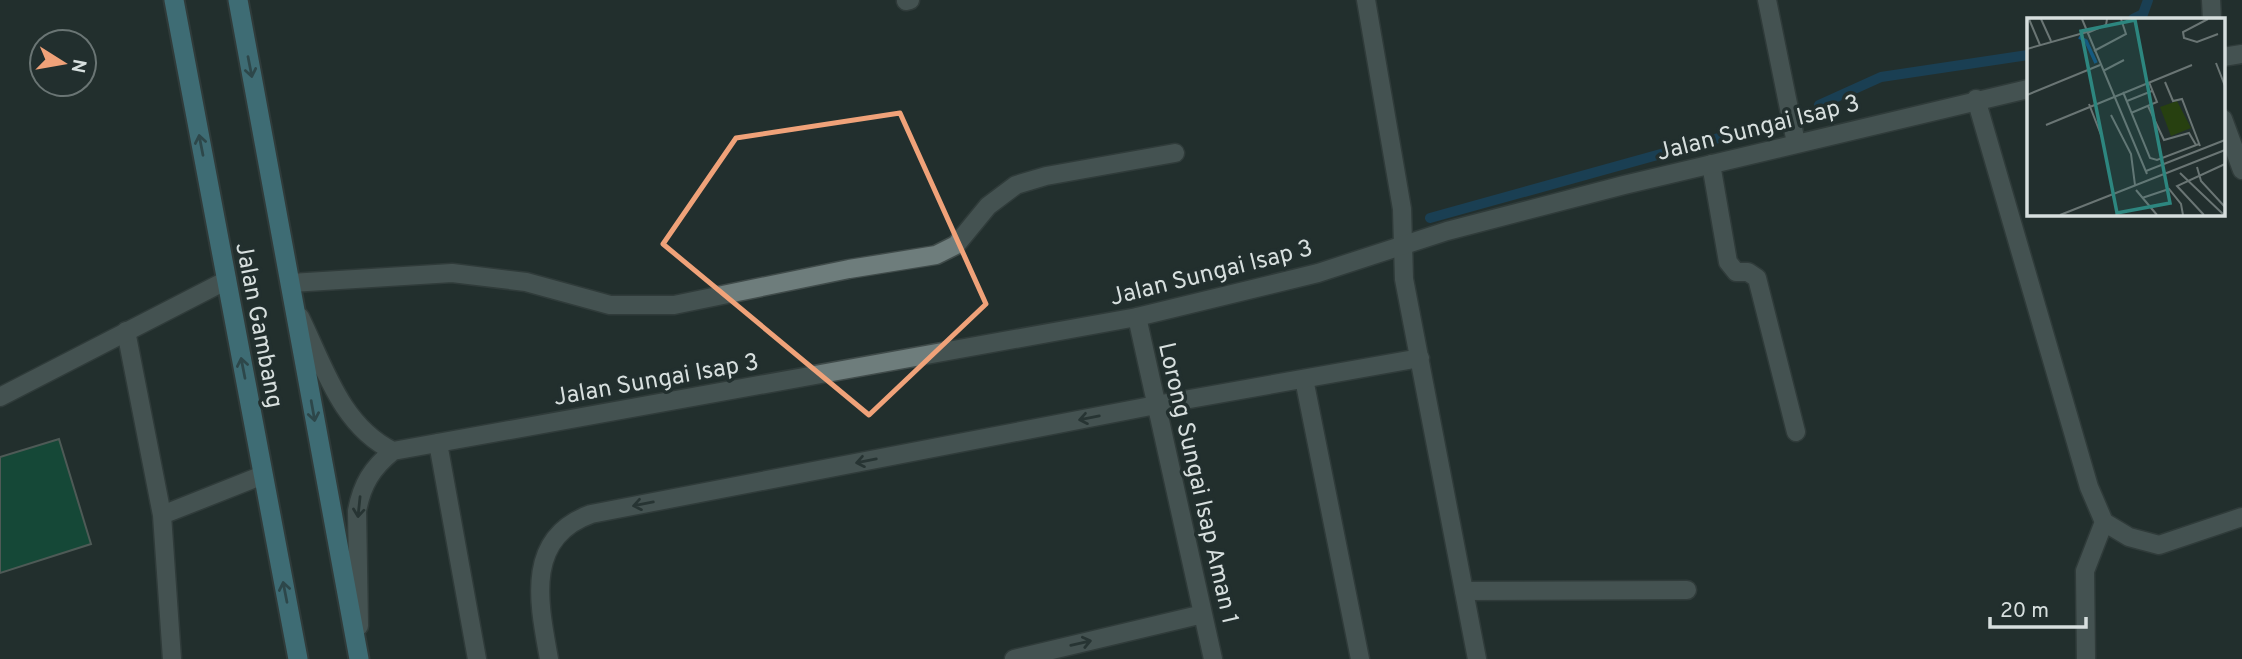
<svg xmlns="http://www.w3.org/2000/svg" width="2242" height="659" viewBox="0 0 2242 659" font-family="Overpass,sans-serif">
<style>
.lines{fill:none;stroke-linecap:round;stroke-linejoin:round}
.stream{stroke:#115381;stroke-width:10}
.building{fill:#066643;stroke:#838f88;stroke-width:2}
.service-casing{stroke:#404b4a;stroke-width:21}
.minor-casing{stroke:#404b4a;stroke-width:21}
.tertiary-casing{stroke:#404b4a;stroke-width:21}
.trunk-casing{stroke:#404b4a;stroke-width:23}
.service{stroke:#6e7d7c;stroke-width:18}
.minor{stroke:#6e7d7c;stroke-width:18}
.tertiary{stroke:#6e7d7c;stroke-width:18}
.trunk{stroke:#61b6cb;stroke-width:19}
.oneway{stroke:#3b656d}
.oneway2{stroke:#2d3b3a}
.marked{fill:none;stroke:#f0a279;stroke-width:5;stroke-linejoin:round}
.labels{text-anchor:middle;stroke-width:7;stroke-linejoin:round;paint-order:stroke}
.street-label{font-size:24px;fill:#d7dfde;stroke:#222f2e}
.inset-river{fill:none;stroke:#115381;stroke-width:3.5}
.inset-road{fill:none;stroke:#6a7574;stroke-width:2}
.view{fill:#2d867f;fill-opacity:0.15;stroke:#2d867f;stroke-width:3.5}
.inset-edge{fill:none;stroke:#d7dfde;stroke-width:3.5}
</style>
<rect width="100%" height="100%" fill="#222f2e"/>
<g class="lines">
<path class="stream" d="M2133,19L2143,14L2148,0
M1819,105L1881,77L2028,55
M1430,218L1751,129"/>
</g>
<path class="building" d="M59,439L91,544L0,573V457Z"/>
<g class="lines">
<g class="service-casing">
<path id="service" d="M906,1L910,0
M1976,99L2089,487L2104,522L2129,537L2159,545L2242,517
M2223,119L2242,170
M1711,164L1728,262L1736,272H1748L1757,278L1796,432
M291,283L452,273L526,282L610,305H674L849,269L936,255L956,245L988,206L1016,185L1046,176L1175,153
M126,331L162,515L172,659
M1304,379L1360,659
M162,515L263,475
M1464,591L1687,590
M2086,659L2085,571L2104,522"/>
</g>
<g class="minor-casing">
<path id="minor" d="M1366,0L1402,209L1404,279L1477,659
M1767,0L1796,143
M2211,0L2212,19
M1137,317L1213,659
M0,397L227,280
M438,443L477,659
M549,659C539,604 524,538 591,514L1156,405L1420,358
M1014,659L1203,614"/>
</g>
<g class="tertiary-casing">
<path id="tertiary" d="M2223,57L2242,54
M300,317C324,366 341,426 393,451
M359,626L357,511C362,484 372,468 393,451L1137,317L1318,273L1447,231L1624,185L2028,89"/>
</g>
<g class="trunk-casing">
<path id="trunk" d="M174,0L298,659
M238,0L359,659"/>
</g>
<use href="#service" class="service"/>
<use href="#minor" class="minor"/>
<use href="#tertiary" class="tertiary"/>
<use href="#trunk" class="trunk"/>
</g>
<defs><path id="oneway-shaft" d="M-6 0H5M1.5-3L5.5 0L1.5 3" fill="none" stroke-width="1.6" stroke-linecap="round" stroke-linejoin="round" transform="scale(1.75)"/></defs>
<g class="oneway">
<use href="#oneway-shaft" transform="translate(250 67) rotate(79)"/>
<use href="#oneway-shaft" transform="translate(201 145) rotate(-101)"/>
<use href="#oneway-shaft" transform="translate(243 368) rotate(-101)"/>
<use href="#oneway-shaft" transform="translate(313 411) rotate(80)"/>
<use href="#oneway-shaft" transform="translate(285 592) rotate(-101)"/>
</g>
<g class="oneway2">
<use href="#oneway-shaft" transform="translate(1089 418) rotate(169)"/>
<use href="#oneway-shaft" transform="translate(866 461) rotate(169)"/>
<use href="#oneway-shaft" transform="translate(643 504) rotate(169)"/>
<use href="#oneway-shaft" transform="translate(359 507) rotate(96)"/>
<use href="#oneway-shaft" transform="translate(1081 643) rotate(-13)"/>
</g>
<path d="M0 0H2242V659H0ZM900,113L986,304L869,415L663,244L736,138Z" fill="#222f2e" fill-opacity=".55" fill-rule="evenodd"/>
<path class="marked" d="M900,113L986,304L869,415L663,244L736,138Z"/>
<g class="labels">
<g class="street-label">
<text transform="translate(1758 127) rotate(-14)" y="8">Jalan Sungai Isap 3</text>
<text transform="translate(1211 272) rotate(-14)" y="8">Jalan Sungai Isap 3</text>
<text transform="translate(260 325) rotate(79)" y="8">Jalan Gambang</text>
<text transform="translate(656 379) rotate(-10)" y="8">Jalan Sungai Isap 3</text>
<text transform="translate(1199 483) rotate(77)" y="8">Lorong Sungai Isap Aman 1</text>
</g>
</g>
<g transform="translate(2027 18)">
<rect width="198" height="198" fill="#222f2e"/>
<path d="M150,83L164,110L144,118L133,89Z" fill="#274010"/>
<path class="inset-river" d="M52,19L59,23L69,45"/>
<path class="inset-road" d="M2,1L13,27M14,1L24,23M55,1L120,156M181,1L156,14L157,20L170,24L191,16M60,15L79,7L80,1M0,31L60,14M67,33L99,16L94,1M189,45L198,68M76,53L97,42M138,64L146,83L155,81L173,128M96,74L123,140L130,142L172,126M0,77L73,47M100,83L125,73M62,86L76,122M121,88L137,122L162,115L169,127M104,95L130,84L122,64M84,97L104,136L108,167M19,107L165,47M170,149L174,163L198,189M119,153L198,122M153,155L197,197M109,172L130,197M115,180L142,171L154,186L156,197M33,197L198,132M177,197L150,168L198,146"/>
<path class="view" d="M108,2L143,185L90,195L54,13Z"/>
<rect width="198" height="198" class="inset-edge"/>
</g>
<g transform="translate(63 63) rotate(101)"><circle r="33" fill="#222f2e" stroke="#6a7574" stroke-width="2"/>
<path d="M0-5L12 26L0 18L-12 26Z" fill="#f0a279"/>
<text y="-10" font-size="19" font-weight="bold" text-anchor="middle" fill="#d7dfde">N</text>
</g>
<path d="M1990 617v10h96v-10" fill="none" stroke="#d7dfde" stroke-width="3.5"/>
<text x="2000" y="617" font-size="21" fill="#d7dfde" stroke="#222f2e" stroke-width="5" paint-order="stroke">20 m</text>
</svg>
